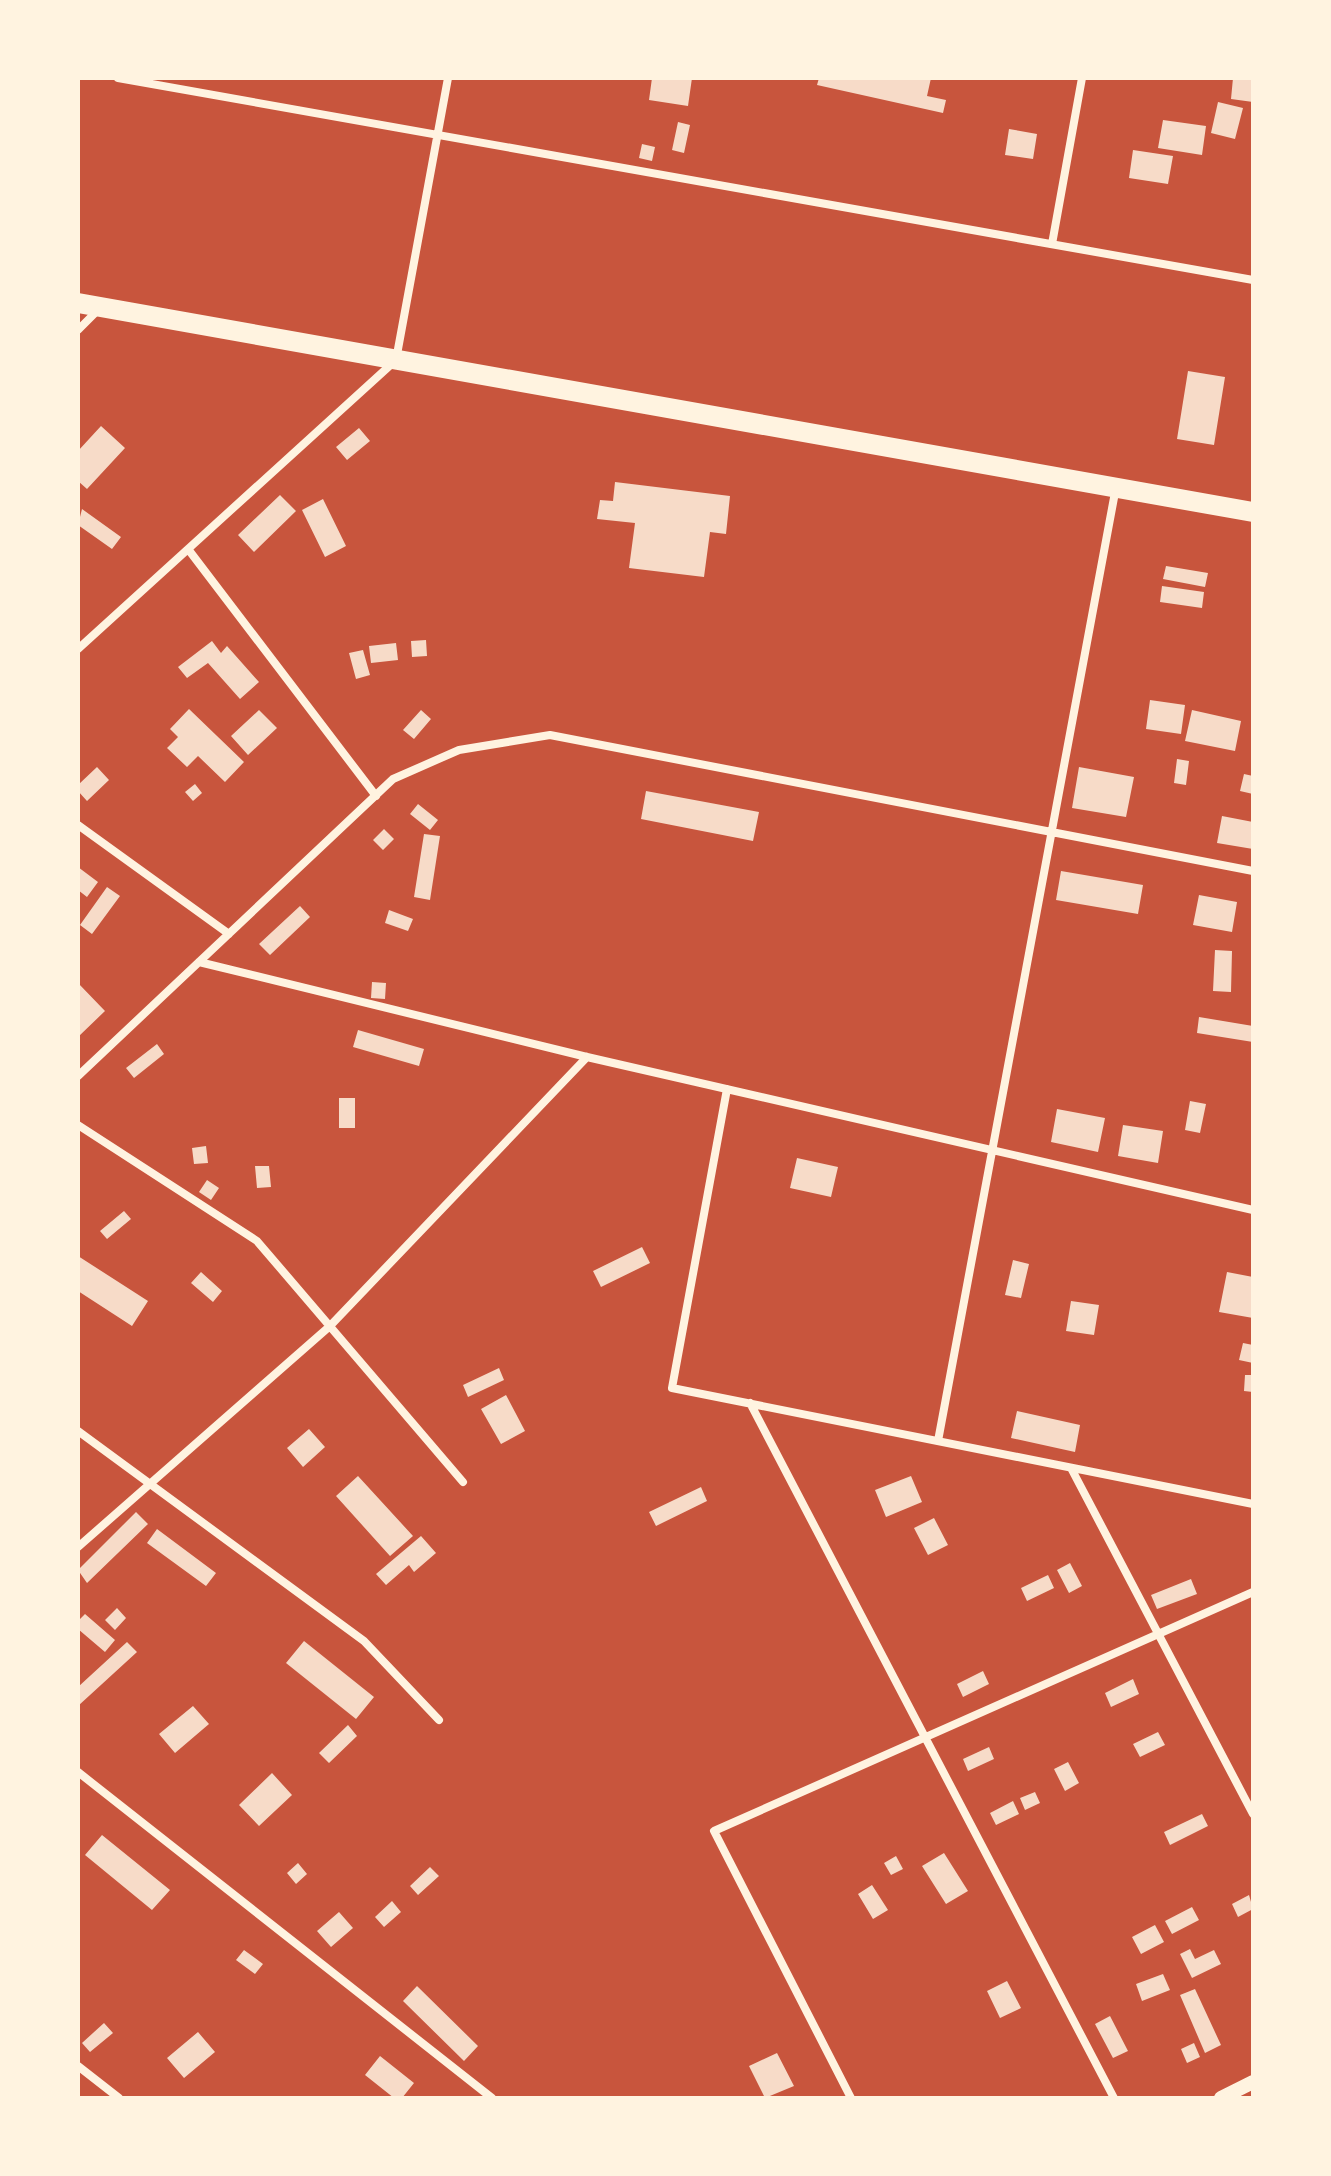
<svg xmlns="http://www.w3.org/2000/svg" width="1331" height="2176" viewBox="0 0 1331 2176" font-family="Quicksand,sans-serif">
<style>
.building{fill:#f7dbc8}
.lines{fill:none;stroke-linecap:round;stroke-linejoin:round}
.minor{stroke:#fff3e0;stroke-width:8}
.tertiary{stroke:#fff3e0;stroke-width:14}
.trunk{stroke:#fff3e0;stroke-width:20}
</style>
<rect width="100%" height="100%" fill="#c8553d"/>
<path class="building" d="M652,78H692L688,106L649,100Z
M819,78H931L927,96L946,100L943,113L817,85Z
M1233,78H1253V102L1231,99Z
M1218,102L1243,108L1235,139L1211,133Z
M1163,120L1206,126L1202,155L1158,148Z
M678,122L690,125L684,153L672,150Z
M1009,129L1037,134L1033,159L1005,155Z
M642,144L655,147L652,161L639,158Z
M1133,150L1173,156L1168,184L1129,178Z
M1188,371L1225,377L1214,445L1177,439Z
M101,426L125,448L87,489L78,481V451Z
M359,428L370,441L347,460L336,447Z
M615,482L730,496L726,534L710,532L704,577L629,568L635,523L597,519L600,500L613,501Z
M280,495L296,511L254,552L238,535Z
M323,499L346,546L325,557L302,510Z
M82,509L121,537L112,549L78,525Z
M1166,566L1208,573L1205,587L1163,579Z
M1162,586L1204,592L1202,608L1160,602Z
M426,640L427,656L412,657L411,641Z
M212,641L221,653L227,646L259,682L240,699L208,663L187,678L178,667Z
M396,643L398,660L371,663L369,646Z
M363,650L370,675L356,679L349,653Z
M1150,700L1185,705L1181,734L1146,729Z
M189,709L244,762L225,782L198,756L187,767L167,748L178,737L170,729Z
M259,710L277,728L248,755L231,736Z
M421,710L431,719L414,739L403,730Z
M1192,710L1241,721L1235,751L1185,741Z
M1177,759L1189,761L1186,785L1174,783Z
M97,767L109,780L87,801L78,791V785Z
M1079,767L1134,777L1126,817L1072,808Z
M1244,774L1253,776V794L1240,791Z
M195,784L202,793L193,801L185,792Z
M646,791L759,812L753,841L641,819Z
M418,804L438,820L430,830L410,814Z
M1222,816L1253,822V849L1217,843Z
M384,829L394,839L383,850L373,840Z
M424,834L440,836L430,900L414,897Z
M78,867L98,882L87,897L78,890Z
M1061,871L1143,885L1138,914L1056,900Z
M107,887L120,896L92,934L80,925Z
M1199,895L1237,902L1232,932L1193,925Z
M300,906L310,917L270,955L259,944Z
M389,910L413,919L408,931L385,923Z
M1215,950L1232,951L1231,992L1213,991Z
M372,982L386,983L385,999L371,998Z
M78,983L105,1011L78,1037Z
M1199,1017L1253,1026V1042L1197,1033Z
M358,1030L424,1049L419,1066L353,1047Z
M157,1044L164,1054L134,1078L126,1068Z
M339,1098H355V1128H339Z
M1190,1101L1206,1104L1200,1133L1185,1130Z
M1057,1109L1105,1118L1098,1152L1051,1142Z
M1123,1125L1163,1131L1158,1163L1118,1156Z
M206,1146L208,1163L194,1164L192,1148Z
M797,1158L838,1167L831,1197L790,1188Z
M255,1166H269L271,1187L257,1188Z
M207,1180L219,1188L211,1200L199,1192Z
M124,1211L131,1219L107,1239L100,1231Z
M642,1247L650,1263L601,1287L593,1271Z
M78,1256L148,1301L132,1326L78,1291Z
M1013,1260L1029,1264L1021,1298L1005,1295Z
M201,1272L222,1291L213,1302L191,1283Z
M1227,1272L1253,1277V1318L1219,1312Z
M1071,1301L1099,1305L1094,1335L1066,1331Z
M1243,1343L1253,1345V1363L1239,1360Z
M499,1368L504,1380L468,1397L463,1385Z
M1245,1375H1253V1392L1244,1391Z
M506,1395L525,1431L501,1444L481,1409Z
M1017,1411L1080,1425L1075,1452L1011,1438Z
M309,1429L325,1447L303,1467L287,1448Z
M358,1476L413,1536L390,1556L336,1496Z
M911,1476L922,1502L886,1517L875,1490Z
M701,1487L707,1501L656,1526L649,1512Z
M136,1512L148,1524L87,1583L78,1570Z
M934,1518L948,1545L928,1555L914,1528Z
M157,1529L216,1573L206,1586L147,1543Z
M421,1536L436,1553L414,1572L409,1565L386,1585L376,1574Z
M1070,1563L1082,1586L1069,1593L1057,1570Z
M1048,1575L1054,1588L1027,1601L1021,1588Z
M1191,1579L1197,1594L1157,1609L1151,1595Z
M117,1608L126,1618L115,1630L105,1620Z
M85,1614L115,1640L105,1652L78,1629V1621Z
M304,1641L374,1697L356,1719L286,1663Z
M127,1642L137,1652L78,1706V1687Z
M983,1671L989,1684L963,1697L957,1684Z
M1133,1679L1139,1694L1111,1707L1105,1693Z
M193,1706L209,1724L175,1753L159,1734Z
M348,1725L357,1736L329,1763L319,1753Z
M1158,1732L1165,1745L1140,1757L1133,1744Z
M989,1747L994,1759L968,1771L963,1759Z
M1068,1762L1079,1783L1065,1791L1054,1769Z
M272,1773L292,1795L259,1826L239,1805Z
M1035,1792L1040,1803L1025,1810L1020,1798Z
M1013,1801L1019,1814L996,1825L990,1813Z
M1202,1814L1208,1826L1170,1845L1164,1832Z
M102,1835L170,1890L152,1910L85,1855Z
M944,1853L968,1891L946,1904L922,1866Z
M896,1856L903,1869L891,1875L884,1863Z
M298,1863L307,1874L296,1884L287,1873Z
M430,1867L439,1876L418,1895L410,1886Z
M872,1885L888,1910L873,1919L858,1894Z
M1249,1895L1253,1909L1238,1917L1232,1904Z
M392,1901L401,1912L384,1927L375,1917Z
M1192,1907L1199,1920L1172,1934L1165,1921Z
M339,1912L353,1928L331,1947L317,1931Z
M1155,1925L1164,1942L1141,1954L1132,1937Z
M1190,1949L1195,1959L1214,1950L1221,1964L1192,1978L1180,1954Z
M244,1950L263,1964L255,1974L236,1960Z
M1163,1974L1170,1990L1142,2001L1136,1984Z
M1007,1981L1021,2008L1000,2018L987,1991Z
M417,1986L478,2046L464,2061L403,2001Z
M1195,1989L1221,2045L1205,2053L1180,1995Z
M1110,2016L1128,2051L1113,2058L1095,2024Z
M104,2023L113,2033L90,2052L82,2043Z
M198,2032L215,2052L184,2078L167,2058Z
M1194,2043L1200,2057L1187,2063L1181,2049Z
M777,2053L794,2086L765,2098L749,2066Z
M380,2056L414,2083L402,2098H394L365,2075Z"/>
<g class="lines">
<path class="minor" d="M118,78L1253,280
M1052,244L1082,78
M78,330L100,308
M188,549L376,796
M78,649L396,360L448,78
M78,825L229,934
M199,962L587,1057L1253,1210
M78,1076L393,779L459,750L550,735L1253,871
M727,1089L672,1388L1253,1504
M78,1125L257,1241L463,1482
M750,1403L1114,2098
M78,1431L364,1641L439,1720
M938,1441L1116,487
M1071,1468L1253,1814
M78,1547L330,1326L587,1057
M78,1772L492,2098
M78,2066L119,2098
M851,2098L714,1831L1253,1592"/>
<path class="tertiary" d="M1221,2098L1253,2082"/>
<path class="trunk" d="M78,303L1253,512"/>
</g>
<rect width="1331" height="2176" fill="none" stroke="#fff3e0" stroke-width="160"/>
</svg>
